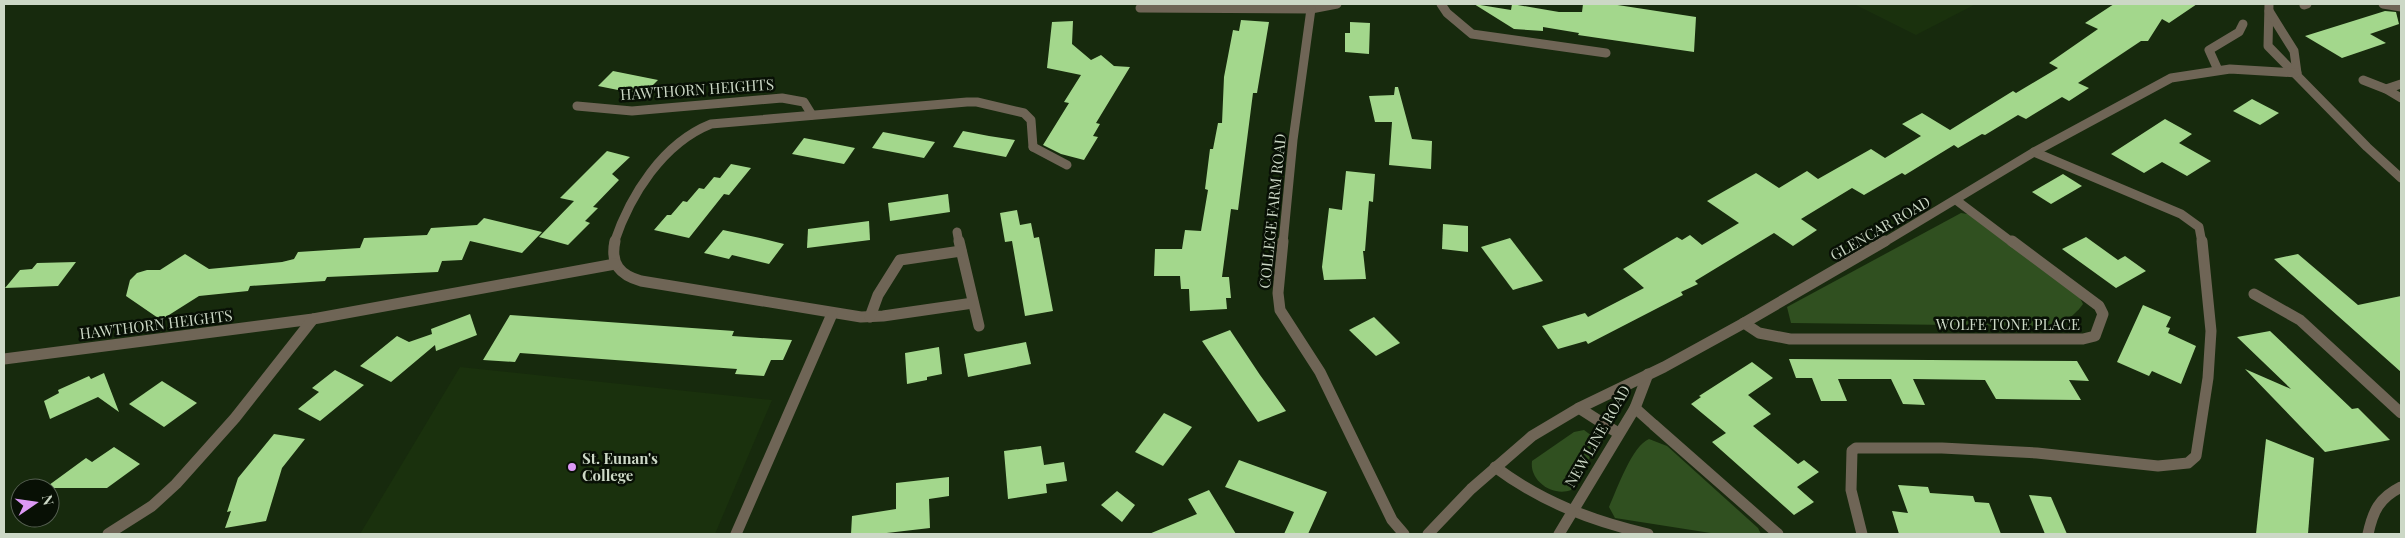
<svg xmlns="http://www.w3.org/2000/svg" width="2405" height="538" viewBox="0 0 2405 538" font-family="'Playfair Display',serif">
<rect width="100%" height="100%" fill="#172a0d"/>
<g fill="#1a310d">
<polygon points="1854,4 1976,4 1916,35"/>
<polygon points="460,367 772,400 715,534 360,534"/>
</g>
<g fill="#305020">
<path d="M1961 213 1974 215 2077 292 2083 304C2072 319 2062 323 2044 326L1791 323 1787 307Z"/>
<path d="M1584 430 1596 439V447L1571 490C1553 497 1529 481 1532 461L1574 432Z"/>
<path d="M1649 439 1667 446 1758 528 1761 534H1717L1615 518 1609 507C1617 489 1632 446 1649 439Z"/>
</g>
<g fill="#a3d78c">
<polygon points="1474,4 1511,10 1512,4 1559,12 1582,12 1583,4 1611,4 1696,17 1694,52 1578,35 1579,33 1543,27 1543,31 1514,29"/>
<polygon points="2114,4 2197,4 2169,23 2162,19 2148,41 2141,41 2078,83 2089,88 2069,101 2062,97 2026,119 2018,115 1985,135 1982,134 1958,148 1954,145 1905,175 1902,173 1895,177 1864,195 1852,188 1801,219 1817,230 1793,246 1774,233 1695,281 1698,284 1681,292 1683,295 1588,344 1586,341 1558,349 1542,326 1585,313 1588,317 1644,288 1623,269 1677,237 1682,240 1690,235 1702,245 1739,223 1707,201 1756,173 1779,188 1807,171 1818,179 1871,149 1885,158 1921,136 1902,124 1922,113 1950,130 2013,91 2016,93 2058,68 2049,63 2098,29 2085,23"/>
<polygon points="2385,11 2396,12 2399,24 2370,34 2386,43 2342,58 2305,36"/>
<polygon points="1241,20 1269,22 1257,93 1253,93 1238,210 1231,209 1222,277 1229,277 1231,298 1226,298 1227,309 1190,311 1189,289 1181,289 1180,276 1154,276 1155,249 1182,249 1185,230 1201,231 1208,190 1205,189 1210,149 1213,149 1218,123 1222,123 1224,77 1233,30 1239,31"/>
<polygon points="1073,21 1072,44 1091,60 1101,55 1114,66 1130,67 1096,123 1100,124 1093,136 1098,137 1084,160 1061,154 1043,145 1069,103 1064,102 1081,75 1047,68 1052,22"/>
<polygon points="1350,22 1370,23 1369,54 1345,52 1345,33 1350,33"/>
<polygon points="613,71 658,80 643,95 598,86"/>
<polygon points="1395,87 1398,87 1412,139 1432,141 1431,169 1389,165 1392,122 1375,122 1369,96 1394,95"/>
<polygon points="2252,99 2279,113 2260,125 2233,111"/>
<polygon points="2165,119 2192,134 2179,143 2211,161 2187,176 2162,162 2144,173 2111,154"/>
<polygon points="963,131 989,136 1015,140 1006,157 953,147"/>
<polygon points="883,132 935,142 924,158 872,148"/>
<polygon points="804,138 830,143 855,148 844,164 792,154"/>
<polygon points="607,151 630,157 612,174 619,180 593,207 598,208 585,221 590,223 568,245 539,237 574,201 560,198"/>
<polygon points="731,164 751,168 729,195 724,194 689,238 654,230 667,215 671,215 683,201 687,202 699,188 704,189 714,177 720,178"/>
<polygon points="1346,171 1375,174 1373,202 1369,201 1365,251 1363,251 1366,279 1324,280 1322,267 1329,208 1342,210"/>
<polygon points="2063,174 2082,186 2051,204 2032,192"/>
<polygon points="948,194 950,212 890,221 888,203"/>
<polygon points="1017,210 1020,225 1031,223 1034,238 1039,237 1053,311 1025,316 1012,241 1005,242 1000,213"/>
<polygon points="484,218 542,232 522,253 470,241 462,260 442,261 438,272 327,277 325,281 250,286 248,291 199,296 161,320 126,296 130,280 137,273 147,270 160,270 185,254 209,269 282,262 294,259 298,252 360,248 364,238 427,235 431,228 477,225"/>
<polygon points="869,221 870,240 807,248 808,229"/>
<polygon points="1443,224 1468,226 1468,252 1442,249"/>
<polygon points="723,230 760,238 784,244 769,264 732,255 729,259 704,253"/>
<polygon points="2086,237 2118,260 2125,256 2146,271 2116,288 2062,249"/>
<polygon points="1510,238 1543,281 1513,290 1481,247"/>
<polygon points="2298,254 2358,305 2401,296 2401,372 2274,259"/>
<polygon points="76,262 58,286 5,288 20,270 32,269 37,263"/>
<polygon points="2143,305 2171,317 2166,327 2170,328 2168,333 2196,346 2181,384 2152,371 2149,376 2117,362"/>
<polygon points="470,314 477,335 436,351 435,345 391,382 360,366 397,336 409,342 432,334 431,329"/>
<polygon points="510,315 734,331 732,336 792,340 783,360 771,360 764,376 735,374 737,369 520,353 515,362 483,360"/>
<polygon points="1374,317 1400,343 1376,356 1349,330"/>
<polygon points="1230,330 1260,375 1286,411 1258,422 1202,341"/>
<polygon points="2270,331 2352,409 2358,408 2390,440 2325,452 2245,369 2291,389 2237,337"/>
<polygon points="1026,342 1031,364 968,377 964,354"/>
<polygon points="939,347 942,374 927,377 927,380 907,384 905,353"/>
<polygon points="1789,359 2077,361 2089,381 2069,380 2081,400 1996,399 1985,380 1913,379 1925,405 1903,404 1891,379 1838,379 1847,401 1821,401 1812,378 1796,378"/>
<polygon points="1752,362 1773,378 1748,395 1771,414 1753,426 1798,464 1804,460 1819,472 1797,487 1814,502 1794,515 1712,442 1726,433 1691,404 1701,397 1699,396"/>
<polygon points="335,370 364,385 320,421 298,409 319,392 312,388"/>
<polygon points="104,373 119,412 98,397 50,419 44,401 59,393 58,390 89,376 91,379"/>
<polygon points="162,381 197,403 164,427 129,404"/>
<polygon points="1164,413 1192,427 1163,466 1135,452"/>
<polygon points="274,434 305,439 282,468 266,521 225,528 231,511 227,512 238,478"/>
<polygon points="2266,439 2314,458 2308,534 2256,534"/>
<polygon points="1041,446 1044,465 1064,462 1067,481 1046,484 1047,493 1008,499 1004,451"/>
<polygon points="114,447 140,464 107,488 45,488 86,458 92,462"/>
<polygon points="1239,460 1327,492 1308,534 1284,534 1294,512 1225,487"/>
<polygon points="949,477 949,496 929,499 930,528 878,534 851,534 852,516 896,509 896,483"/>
<polygon points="1898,485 1928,487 1930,493 1973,496 1975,502 1989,503 2001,534 1899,534 1892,511 1908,513"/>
<polygon points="1209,490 1236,534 1149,534 1197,514 1188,499"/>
<polygon points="1117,491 1135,505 1122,522 1101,505"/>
<polygon points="2029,495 2051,497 2067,534 2045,534"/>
</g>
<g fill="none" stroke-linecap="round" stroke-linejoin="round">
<g stroke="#6f6556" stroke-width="9">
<polyline points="2304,5 2307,4"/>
<polyline points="2363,80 2386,89 2401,98"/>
<polyline points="2386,89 2401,84"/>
<polyline points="1033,147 1067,165"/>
<polyline points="2034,152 2181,214 2199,227 2202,243"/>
</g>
<polyline stroke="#6f6556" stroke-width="11" points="1862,534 1851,490 1852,451 1856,448 1942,448 2037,453 2158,466 2188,463 2196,456 2208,378 2211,331 2202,241"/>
<polyline stroke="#6f6556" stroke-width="11" points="1635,408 1654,425"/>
<g stroke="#6f6556" stroke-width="9">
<polyline points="1441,4 1447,13 1472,34 1606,53"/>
<polyline points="2383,4 2401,7"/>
<polyline points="1140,8 1311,9 1337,4"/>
<polyline points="2218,70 2209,50 2239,32 2243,24"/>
<polyline points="577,106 632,111 782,98 804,102 812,115"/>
<polyline points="1956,200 2013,243"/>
<polyline points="957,232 959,243"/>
<path d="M614 243C630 195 663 143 711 124L967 102H977L1024 113 1031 120 1033 147"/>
<polyline points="1283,243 1293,140 1311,9"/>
</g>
<g stroke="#6f6556" stroke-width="11">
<path d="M615 241C610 264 620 275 641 281L861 317 883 316 973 303"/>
<polyline points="959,241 979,326"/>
<polyline points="1283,241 1278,293 1280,310 1320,372 1392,520 1404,534"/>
<polyline points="2254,294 2300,320 2401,413"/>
<polyline points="870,317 878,295 900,260 961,251"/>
<polyline points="1744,323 1759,333 1790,339 2083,339 2095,336 2103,314 2099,306 2012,241"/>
<polyline points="4,359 313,319 615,264"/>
<polyline points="1579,408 1618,433"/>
<polyline points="1654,425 1778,534"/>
<path d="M1495 467C1542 502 1592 521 1648 534"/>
<polyline points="108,534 152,506 176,484 235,418 313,319"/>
<polyline points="736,534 832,314"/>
<polyline points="1559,534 1635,408 1648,374"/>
<path d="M2368 534C2373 511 2379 498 2401 487"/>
</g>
<g stroke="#6f6556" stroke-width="9">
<polyline points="2269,4 2268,46 2367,147 2401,178"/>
<polyline points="2269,11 2294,51 2297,73"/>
<polyline points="1883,243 2034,152 2171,78 2230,69 2297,73"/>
</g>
<polyline stroke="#6f6556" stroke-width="11" points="1428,534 1471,489 1532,436 1579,408 1664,367 1744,323 1885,241"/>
</g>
<circle fill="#dc99f5" stroke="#081005" stroke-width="2" cx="572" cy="467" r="5"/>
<g text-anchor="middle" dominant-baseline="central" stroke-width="5" stroke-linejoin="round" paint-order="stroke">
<g font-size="15" fill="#ccd8c6" stroke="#081005">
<text transform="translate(697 89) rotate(-4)">HAWTHORN HEIGHTS</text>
<text transform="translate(1272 211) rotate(-84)">COLLEGE FARM ROAD</text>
<text transform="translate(1880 228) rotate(-30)">GLENCAR ROAD</text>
<text transform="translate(156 324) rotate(-7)">HAWTHORN HEIGHTS</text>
<text x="2008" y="324">WOLFE TONE PLACE</text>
<text transform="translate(1597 436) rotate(-60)">NEW LINE ROAD</text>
</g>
<g font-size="15" font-weight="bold" fill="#ccd8c6" stroke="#081005" text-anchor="start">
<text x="582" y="458">St. Eunan's<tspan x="582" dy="17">College</tspan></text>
</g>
</g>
<rect width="2405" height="538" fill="none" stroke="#ccd8c6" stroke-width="10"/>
<g transform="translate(35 503) rotate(77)"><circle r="24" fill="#081005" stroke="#566052"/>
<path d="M0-4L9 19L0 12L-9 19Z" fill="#dc99f5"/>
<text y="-8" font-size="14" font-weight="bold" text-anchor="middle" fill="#ccd8c6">N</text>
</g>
</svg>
